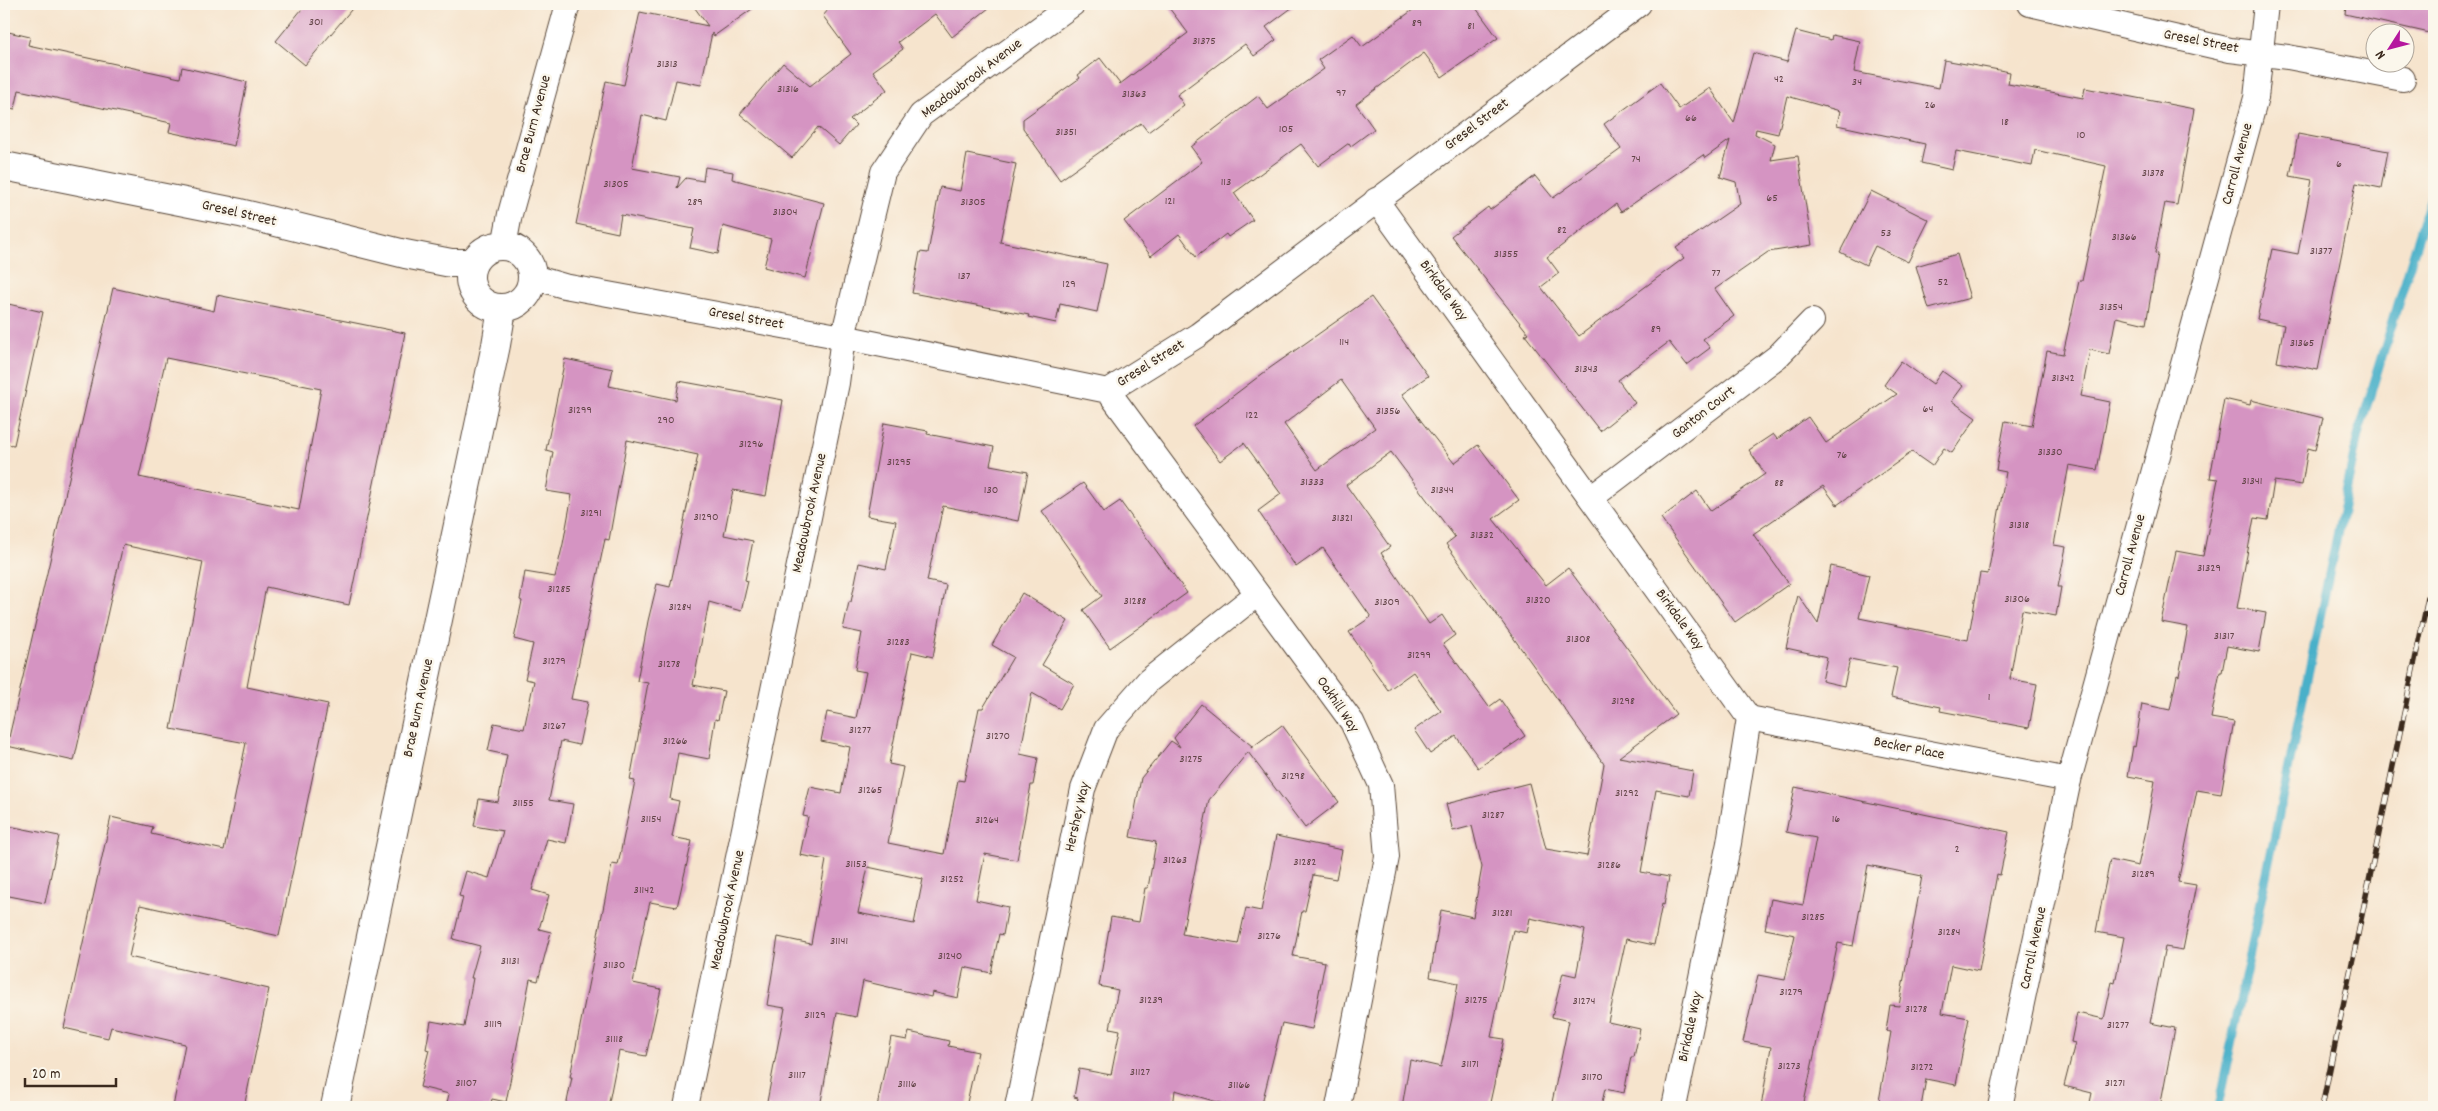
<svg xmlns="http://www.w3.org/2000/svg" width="2438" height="1111" viewBox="0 0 2438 1111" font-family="Dekko,sans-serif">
<rect width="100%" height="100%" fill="#fbf7ec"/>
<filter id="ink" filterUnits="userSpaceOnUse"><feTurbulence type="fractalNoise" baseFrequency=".02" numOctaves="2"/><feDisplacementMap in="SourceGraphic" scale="10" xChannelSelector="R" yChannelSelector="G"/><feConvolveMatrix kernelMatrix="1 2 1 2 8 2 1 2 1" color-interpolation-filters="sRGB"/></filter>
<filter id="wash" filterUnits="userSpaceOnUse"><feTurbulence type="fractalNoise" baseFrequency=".0096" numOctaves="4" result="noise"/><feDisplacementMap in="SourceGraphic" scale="20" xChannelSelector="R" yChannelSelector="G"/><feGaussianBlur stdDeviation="1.12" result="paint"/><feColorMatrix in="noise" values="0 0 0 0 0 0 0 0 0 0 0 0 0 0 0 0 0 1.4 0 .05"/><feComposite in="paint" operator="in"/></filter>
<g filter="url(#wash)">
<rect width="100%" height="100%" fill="#f6e4cd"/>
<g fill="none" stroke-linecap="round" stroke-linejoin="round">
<polyline stroke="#4ab0c9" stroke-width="9" points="2218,1107 2358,435 2434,187"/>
</g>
<g id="blocks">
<g fill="#d594c2" fill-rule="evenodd">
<polygon points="306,4 356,4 305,65 276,41"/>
<polygon points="692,4 759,4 714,36 712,33 701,85 676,80 666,121 642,115 632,168 680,177 677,188 686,178 703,181 705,167 733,172 732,179 824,203 805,278 764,267 771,239 723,226 718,254 690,248 694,229 621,215 618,233 576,224 606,81 624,85 640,12 708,26"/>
<polygon points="833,4 994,4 952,37 935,14 898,42 903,49 873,71 887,90 850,119 856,125 839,145 818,127 792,158 740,114 783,63 810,86 851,54 823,16"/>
<polygon points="1166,4 1297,4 1266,27 1276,40 1254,56 1245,44 1177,95 1184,105 1148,132 1141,123 1060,180 1023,128 1023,119 1080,78 1078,75 1100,58 1120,84 1188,33"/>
<polygon points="1421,4 1473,4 1498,38 1442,77 1424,53 1356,104 1374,129 1351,146 1349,143 1318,166 1301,144 1234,193 1253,220 1228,237 1226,234 1196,257 1179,234 1151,256 1124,221 1202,162 1191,147 1258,96 1268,109 1324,69 1318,60 1353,35 1362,47"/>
<polygon points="2346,4 2434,4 2434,34 2345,14"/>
<polygon points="4,31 30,37 28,45 180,78 182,67 247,82 234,146 169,132 171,123 19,90 15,109 4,107"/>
<path d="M1796 31 1831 40 1832 35 1860 41 1854 72 1939 88 1944 60 2010 72 2008 84 2083 98 2085 88 2194 109 2177 205 2165 203 2155 253 2158 254 2146 324 2116 317 2109 354 2090 350 2081 396 2110 402 2097 470 2069 465 2054 545 2066 547 2058 587H2061L2056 616 2022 610 2010 679 2037 684 2029 728 1940 711 1941 707 1891 697 1897 668 1850 659 1844 686 1822 681 1827 657 1786 648 1798 595 1818 624 1831 566 1869 575 1859 618 1968 640 1980 573 1988 574 2006 472 1996 470 2005 421 2032 426 2047 351 2063 354 2079 281H2082L2106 166 2035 150 2032 166 1956 151 1952 170 1921 163 1925 144 1837 125 1840 111 1787 96 1778 134 1756 129 1755 134 1775 144 1771 160 1798 156 1812 245 1768 252 1715 289 1734 316 1703 339 1710 348 1687 365 1669 342 1618 380 1635 403 1600 431 1525 335 1528 333 1451 236 1488 207 1490 210 1535 176 1553 198 1621 149 1604 124 1660 83 1679 109 1710 88 1734 123 1753 53 1787 62ZM1730 140 1720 177 1736 182 1740 204 1676 248 1684 258 1579 336 1541 287 1559 273 1547 257 1616 204 1621 212 1703 155 1705 158Z"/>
<polygon points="2298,134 2388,151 2381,188 2356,183 2318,370 2277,362 2284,325 2257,319 2272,249 2298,254 2312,180 2290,176"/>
<polygon points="967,154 1016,164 1000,242 1107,264 1097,312 1060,304 1056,323 1028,317 1029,315 912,293 920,252 928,253 940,187 960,191"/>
<polygon points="1871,191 1929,220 1908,262 1875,246 1866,265 1840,252"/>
<polygon points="1957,254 1970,298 1929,309 1916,266"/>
<path d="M113 288 214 311 217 295 405 333 349 605 266 587 247 687 328 704 279 936 140 905 129 957 269 989 244 1107H173L185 1044 111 1027 108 1038 64 1028 111 817 153 827 151 834 224 850 246 743 171 729 203 562 123 545 74 761 7 746ZM166 358 321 389 299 510 139 477Z"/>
<path d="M1371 297 1428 376 1402 394 1422 422 1454 463 1478 445 1519 500 1493 519 1546 585 1568 568 1676 714 1619 757 1693 771 1689 796 1656 790 1641 872 1669 877 1664 905 1662 904 1654 945 1626 939 1608 1022 1640 1029 1634 1057H1631L1624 1093 1605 1089 1601 1107H1551L1569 1021 1552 1017 1563 973 1576 976 1585 930 1530 918 1527 933 1513 930 1491 1037 1504 1039 1489 1107H1402L1410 1060 1441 1067 1452 1018 1458 983 1430 977 1441 910 1473 917 1482 867 1472 826 1453 831 1446 804 1529 783 1546 849 1587 856 1604 764 1446 544 1455 537 1391 452 1346 485 1390 547 1381 553 1429 624 1442 615 1455 635 1443 644 1489 707 1500 699 1525 736 1478 768 1456 736 1430 754 1414 730 1441 711 1413 672 1388 690 1371 666 1372 665 1349 632 1371 617 1323 548 1296 567 1258 511 1281 494 1244 443 1220 461 1193 426 1270 368ZM1341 380 1375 428 1317 470 1284 424Z"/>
<polygon points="4,303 43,312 14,445 4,444"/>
<polygon points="565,359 613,369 609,386 676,400 679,381 783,400 766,496 733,490 724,535 753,541 745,580 748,581 741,611 709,602 693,685 724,691 718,720 715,719 709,759 678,753 670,799 679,801 672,837 692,841 677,907 650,902 642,936 633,983 661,989 646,1056 619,1051 608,1107 566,1107 572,1077 570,1077 612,864 618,865 635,781 630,780 648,683 637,681 648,621 657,584 670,587 698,455 627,440 609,540 605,539 571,699 588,702 579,745 561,741 549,800 573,804 566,843 547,839 532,890 549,895 539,929 551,932 538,981 530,979 506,1102 492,1099 490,1107 446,1107 449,1094 420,1087 429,1050 426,1049 431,1021 464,1027 473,978 471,978 480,946 453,939 463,897 459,896 466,871 489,878 503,831 474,826 479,799 498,802 507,755 488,751 494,723 524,729 534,681 525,679 533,644 514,639 522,601 520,600 525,572 555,577 563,544 572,495 546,491 553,452 546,450"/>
<polygon points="1901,361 1933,384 1942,371 1963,386 1952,401 1976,418 1952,453 1944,448 1932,466 1912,452 1837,505 1823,486 1753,534 1789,584 1735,622 1661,518 1697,491 1711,511 1765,474 1749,450 1773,434 1777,439 1808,417 1826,443 1897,394 1884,385"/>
<polygon points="2224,399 2250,405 2251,400 2323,418 2315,450 2308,448 2302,485 2274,481 2268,520 2254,518 2237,608 2266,613 2259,652 2227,646 2222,672 2220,672 2211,718 2234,722 2221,794 2197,790 2178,882 2196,885 2183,950 2165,947 2150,1023 2175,1028 2160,1107 2089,1107 2092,1093 2064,1086 2075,1043 2071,1042 2077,1013 2104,1019 2112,982 2115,983 2124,937 2096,932 2103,895 2110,860 2138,866 2146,831 2155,781 2128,776 2133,746 2135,747 2142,704 2170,710 2177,675 2179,676 2188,627 2161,622 2176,551 2203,556 2218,479 2210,478"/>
<path d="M884 423 928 431 927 434 994 447 990 465 1028 472 1018 521 943 506 927 581 946 585 933 657 912 652 889 764 903 767 888 843 944 854 958 780 964 781 979 708H983L1013 657 992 645 1022 593 1068 621 1042 665 1074 684 1060 709 1032 693 1020 754 1038 758 1033 785H1031L1017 860 985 854 976 900 1008 907 1003 935 999 934 991 973 964 967 958 998 932 992 931 997 863 981 856 1017 837 1013 820 1107H766L785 1008 767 1005 778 937 811 944 826 860 800 855 808 817 803 816 810 787 841 793 850 747 821 741 827 712 856 718 866 672 855 670 862 633 843 629 849 602H851L859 563 886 569 896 521 867 516ZM868 867 923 879 914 924 858 913Z"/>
<polygon points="1083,483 1104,512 1120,501 1187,593 1110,648 1083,610 1102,596 1042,511"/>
<polygon points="1201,704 1252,746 1251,748 1282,725 1339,802 1305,828 1248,752 1209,800 1182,934 1238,944 1246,908 1261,911 1276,836 1342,850 1336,879 1313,875 1305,911 1302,911 1293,956 1325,962 1312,1029 1282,1023 1261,1107 1235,1107 1175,1090 1173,1107 1076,1107 1078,1098 1074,1097 1079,1069 1111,1075 1120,1030 1110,1028 1118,990 1099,986 1111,917 1139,922 1145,888 1148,888 1156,842 1130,837 1141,778 1171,741 1180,747 1174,738"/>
<polygon points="1795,787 2009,832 2000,875 1997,874 1979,971 1951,965 1942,1013 1969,1018 1956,1085 1926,1079 1921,1107 1878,1107 1891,1032 1886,1031 1890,1005 1899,1006 1922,876 1868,865 1853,946 1838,943 1803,1107 1761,1107 1771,1047 1743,1042 1758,975 1785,980 1795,935 1765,929 1771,899 1803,905 1816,838 1786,832"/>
<polygon points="4,825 59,836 45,903 4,895"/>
<polygon points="909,1032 949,1041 948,1046 978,1052 966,1107 877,1107 891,1037 907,1040"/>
</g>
</g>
</g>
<g filter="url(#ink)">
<use href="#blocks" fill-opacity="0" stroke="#574638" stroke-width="1"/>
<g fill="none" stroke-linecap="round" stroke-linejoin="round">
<g stroke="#574638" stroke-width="26">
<g id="minor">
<polyline points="2030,4 2230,50 2288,57 2403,79"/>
<polyline points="1376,200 1749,718 1729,843 1674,1107"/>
<polyline points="504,246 510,214 568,4"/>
<polyline points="533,277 564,286 843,337 1108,391 1198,335 1639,4"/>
<polyline points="1108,391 1352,722 1381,785 1387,857 1338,1107"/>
<polyline points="1591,498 1778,356 1812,321"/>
<polyline points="1749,718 2069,780"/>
<polyline points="686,1107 837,383 843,337 883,172 921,115 1073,4"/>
<polyline points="1017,1107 1083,789 1106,729 1148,681 1257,594"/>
<polyline points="2000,1107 2069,780 2256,98 2266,4"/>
</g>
</g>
<g stroke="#574638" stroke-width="30">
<g id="tertiary">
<polyline points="4,166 240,213 405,254 451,263 473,263"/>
<circle cx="501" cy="277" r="31"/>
<polyline points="335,1107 496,345 502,309"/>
</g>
</g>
<use href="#minor" stroke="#fff" stroke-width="24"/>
<use href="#tertiary" stroke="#fff" stroke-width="28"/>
<g stroke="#3b2a1e" stroke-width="5.5">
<polyline id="rail" points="2322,1107 2434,569"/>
</g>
<use href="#rail" stroke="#fbf7ec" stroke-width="4" stroke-dasharray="11" stroke-linecap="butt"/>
</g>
</g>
<g text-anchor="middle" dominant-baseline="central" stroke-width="5" stroke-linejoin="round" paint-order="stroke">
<g font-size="12" fill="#624447">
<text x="316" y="22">301</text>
<text x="1417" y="23">89</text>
<text x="1471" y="26">81</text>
<text x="1204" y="41">31375</text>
<text x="667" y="64">31313</text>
<text x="1779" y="79">42</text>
<text x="1857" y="82">34</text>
<text x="788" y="89">31316</text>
<text x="1341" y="93">97</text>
<text x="1134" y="94">31363</text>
<text x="1930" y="105">26</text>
<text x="1691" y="118">66</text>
<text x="2005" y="122">18</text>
<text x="1286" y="129">105</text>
<text x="1066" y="132">31351</text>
<text x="2081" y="135">10</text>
<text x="1636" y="159">74</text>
<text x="2339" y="164">6</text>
<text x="2153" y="173">31378</text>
<text x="1226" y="182">113</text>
<text x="616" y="184">31305</text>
<text x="1772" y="198">65</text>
<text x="1170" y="201">121</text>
<text x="695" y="202">289</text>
<text x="973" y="202">31305</text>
<text x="785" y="212">31304</text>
<text x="1562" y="230">82</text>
<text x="1886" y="233">53</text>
<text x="2124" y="237">31366</text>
<text x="2321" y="251">31377</text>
<text x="1506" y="254">31355</text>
<text x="1716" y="273">77</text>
<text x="964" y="276">137</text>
<text x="1943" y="282">52</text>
<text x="1069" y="284">129</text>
<text x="2111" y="307">31354</text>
<text x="1656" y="329">89</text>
<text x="1344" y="342">114</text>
<text x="2302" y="343">31365</text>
<text x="1586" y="369">31343</text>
<text x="2063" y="378">31342</text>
<text x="1928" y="409">64</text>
<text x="580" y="410">31299</text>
<text x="1388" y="411">31356</text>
<text x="1252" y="415">122</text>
<text x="666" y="420">290</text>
<text x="751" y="444">31296</text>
<text x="2050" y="452">31330</text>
<text x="1842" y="455">76</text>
<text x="899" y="462">31295</text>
<text x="2252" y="481">31341</text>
<text x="1312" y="482">31333</text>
<text x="1779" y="483">88</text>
<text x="991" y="490">130</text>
<text x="1442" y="490">31344</text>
<text x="591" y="513">31291</text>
<text x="706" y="517">31290</text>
<text x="1342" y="518">31321</text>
<text x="2019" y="525">31318</text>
<text x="1482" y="535">31332</text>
<text x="2209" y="568">31329</text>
<text x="559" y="589">31285</text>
<text x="2017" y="599">31306</text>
<text x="1538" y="600">31320</text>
<text x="1135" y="601">31288</text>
<text x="1387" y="602">31309</text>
<text x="680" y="607">31284</text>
<text x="2224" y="636">31317</text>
<text x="1578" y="639">31308</text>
<text x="898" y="642">31283</text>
<text x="1419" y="655">31299</text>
<text x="554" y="661">31279</text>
<text x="669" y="664">31278</text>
<text x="1989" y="697">1</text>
<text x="1623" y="701">31298</text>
<text x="554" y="726">31267</text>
<text x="860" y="730">31277</text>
<text x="998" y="736">31270</text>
<text x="675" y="741">31266</text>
<text x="1191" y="759">31275</text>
<text x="1293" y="776">31298</text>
<text x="870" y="790">31265</text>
<text x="1627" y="793">31292</text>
<text x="523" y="803">31155</text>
<text x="1493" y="815">31287</text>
<text x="651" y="819">31154</text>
<text x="1836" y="819">16</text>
<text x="987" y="820">31264</text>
<text x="1957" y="849">2</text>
<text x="1175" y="860">31263</text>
<text x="1305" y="862">31282</text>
<text x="856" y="864">31153</text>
<text x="1609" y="865">31286</text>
<text x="2143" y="874">31289</text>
<text x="952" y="879">31252</text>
<text x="644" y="890">31142</text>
<text x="1502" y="913">31281</text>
<text x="1813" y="917">31285</text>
<text x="1949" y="932">31284</text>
<text x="1269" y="936">31276</text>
<text x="839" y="941">31141</text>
<text x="950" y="956">31240</text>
<text x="510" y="961">31131</text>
<text x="614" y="965">31130</text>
<text x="1791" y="992">31279</text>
<text x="1151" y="1000">31239</text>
<text x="1476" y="1000">31275</text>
<text x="1584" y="1001">31274</text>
<text x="1916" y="1009">31278</text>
<text x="815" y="1015">31129</text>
<text x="493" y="1024">31119</text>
<text x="2118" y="1025">31277</text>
<text x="614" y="1039">31118</text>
<text x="1470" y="1064">31171</text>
<text x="1789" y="1066">31273</text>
<text x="1922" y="1067">31272</text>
<text x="1140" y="1072">31127</text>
<text x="797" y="1075">31117</text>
<text x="1592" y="1077">31170</text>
<text x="466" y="1083">31107</text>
<text x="2115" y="1083">31271</text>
<text x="907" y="1084">31116</text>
<text x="1239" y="1085">31166</text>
</g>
<g font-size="15" fill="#3b2a1e" stroke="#fbf7ec">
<text transform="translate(2201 42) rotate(11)">Gresel Street</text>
<text transform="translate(972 79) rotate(-37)">Meadowbrook Avenue</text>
<text transform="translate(534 124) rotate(-75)">Brae Burn Avenue</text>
<text transform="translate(1477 125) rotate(-37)">Gresel Street</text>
<text transform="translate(2238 164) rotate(-75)">Carroll Avenue</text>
<text transform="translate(239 214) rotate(13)">Gresel Street</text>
<text transform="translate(1443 291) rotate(54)">Birkdale Way</text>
<text transform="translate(746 319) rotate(10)">Gresel Street</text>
<text transform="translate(1151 364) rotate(-32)">Gresel Street</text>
<text transform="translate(1704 413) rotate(-38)">Ganton Court</text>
<text transform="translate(810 513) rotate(-78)">Meadowbrook Avenue</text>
<text transform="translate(2131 555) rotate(-75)">Carroll Avenue</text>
<text transform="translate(1679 620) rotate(54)">Birkdale Way</text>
<text transform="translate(1337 705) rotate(56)">Oakhill Way</text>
<text transform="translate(419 708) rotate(-78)">Brae Burn Avenue</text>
<text transform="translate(1909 749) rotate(11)">Becker Place</text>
<text transform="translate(1078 817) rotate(-77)">Hershey Way</text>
<text transform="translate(728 910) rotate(-78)">Meadowbrook Avenue</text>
<text transform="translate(2034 948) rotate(-78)">Carroll Avenue</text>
<text transform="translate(1691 1027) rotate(-78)">Birkdale Way</text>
</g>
</g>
<rect width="2438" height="1111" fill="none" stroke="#fbf7ec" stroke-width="20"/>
<g transform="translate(2390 48) rotate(234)"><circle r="24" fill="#fbf7ec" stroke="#aea59a"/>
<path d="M0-4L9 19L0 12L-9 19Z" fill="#b5179e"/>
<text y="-8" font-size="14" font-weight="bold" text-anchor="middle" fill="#3b2a1e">N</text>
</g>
<path d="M25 1078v8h91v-8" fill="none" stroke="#3b2a1e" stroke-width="2.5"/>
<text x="32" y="1078" font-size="15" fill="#3b2a1e" stroke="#fbf7ec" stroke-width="4" paint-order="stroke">20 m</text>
</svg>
